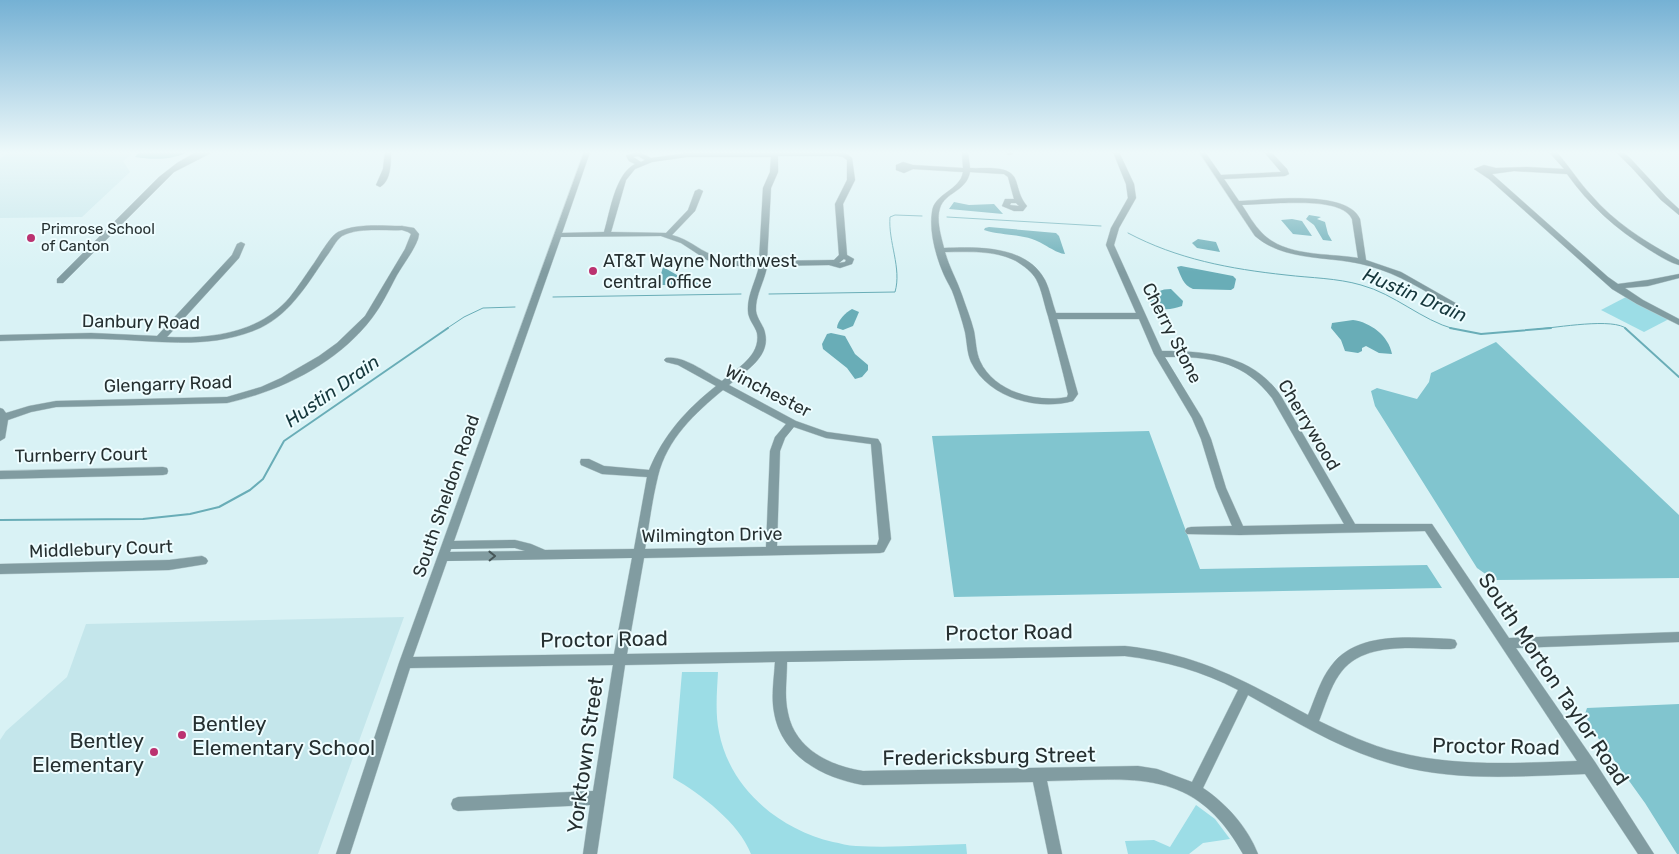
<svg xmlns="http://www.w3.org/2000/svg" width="1679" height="854" viewBox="0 0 1679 854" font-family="Rubik,sans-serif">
<rect width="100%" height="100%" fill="#d9f2f5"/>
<g fill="#c4e6eb">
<polygon points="9,152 134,152 123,161 130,172 82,217 0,218 0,159"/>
<polygon points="404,617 318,854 0,854 0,740 6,731 67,677 86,624"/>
</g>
<g fill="#9cdde6">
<polygon points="1626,297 1669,319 1644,332 1601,310"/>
<path d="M682 672H718C717 691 715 713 719 732 730 789 779 829 833 842 840 843 848 846 856 846 892 848 929 845 966 844L967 854H751C739 823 701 794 673 778Z"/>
<polygon points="1196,805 1215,819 1230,839 1203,843 1189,854 1128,854 1125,841 1154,840 1170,847"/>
</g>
<g fill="#81c5cf">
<polygon points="1496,342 1679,515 1679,578 1494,580 1477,568 1375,406 1371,391 1377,388 1417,399 1429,382 1431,373"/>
<polygon points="1149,431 1200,569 1427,565 1442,588 954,597 932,436"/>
<polygon points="1679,704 1679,854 1677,854 1645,803 1591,728 1585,714 1587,708"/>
</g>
<g fill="#69adb7">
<path d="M139 152H188C172 160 153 160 135 157Z"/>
<polygon points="954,202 969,205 994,204 1003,214 949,209"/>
<polygon points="1309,215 1321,217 1317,219 1325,222 1328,234 1332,241 1323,240 1314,225 1306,219"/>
<polygon points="1292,219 1302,221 1312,236 1293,234 1281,220"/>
<path d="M989 227 1056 233 1059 236 1065 254C1057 254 1042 242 1032 239 1017 234 999 235 984 230L985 228Z"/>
<polygon points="1198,239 1216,242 1220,252 1197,248 1192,243"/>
<path d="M1181 266 1233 276 1236 279 1234 288 1231 290 1193 289C1183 285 1181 276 1177 267Z"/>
<polygon points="663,267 684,279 705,285 658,285"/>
<path d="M1171 289 1183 301 1182 306C1170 310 1158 312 1150 301 1154 292 1161 289 1171 289Z"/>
<path d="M852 309 859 312 853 326 843 330 837 328C837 321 846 312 852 309Z"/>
<path d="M1353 320C1370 322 1389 336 1392 354L1379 353 1366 346 1362 348V351L1358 353 1345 351 1341 340 1331 328 1332 323Z"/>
<polygon points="831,333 845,336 855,354 868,365 868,370 862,377 855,379 847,368 823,349 822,344 827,334"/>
</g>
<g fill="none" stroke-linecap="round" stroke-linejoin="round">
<g stroke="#69adb7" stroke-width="1">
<polyline points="947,217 1101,226"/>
<path d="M1128 233C1177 259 1230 269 1286 275 1311 278 1337 278 1361 285 1395 294 1421 320 1454 329"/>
<path d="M769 294 895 292C902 268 888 242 890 217L895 215 922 216"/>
<polyline points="553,297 741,294"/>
<polyline points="446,329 464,317 483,308 515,307"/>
<path d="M1537 329C1556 328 1614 317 1627 329"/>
</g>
<g stroke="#69adb7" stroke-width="2">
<polyline points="1450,328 1481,334 1551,328"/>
<polyline points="1625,328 1679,377"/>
<polyline points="0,520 143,519 190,514 219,507 250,490 263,479 284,441 448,328"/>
</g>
<g stroke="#b9cfd2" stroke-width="1">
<g id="minor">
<polygon points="196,152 213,152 174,172 63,283 57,283 57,279 159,177 177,163"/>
<path d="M385 152H391C391 163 391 181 380 187L376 185 383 169Z"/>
<path d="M584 152H590L562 233 604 232C610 212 615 174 635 164L629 161 626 156 627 155 639 152 651 158 687 153 839 152 847 154 852 158 855 180 843 204 847 255 854 259 852 264 840 268 829 265 767 266C765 281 755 295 756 311 757 319 764 326 765 333 771 357 744 372 729 385L796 421 827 432 878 439 881 444 891 539 884 552 880 553 644 558 627 654 1125 646C1199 654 1244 681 1308 715 1315 699 1320 680 1331 666 1357 630 1413 638 1451 639L1455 640 1457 644 1455 648 1451 649C1415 649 1362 640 1339 675 1330 688 1325 706 1319 721 1344 733 1369 745 1397 752 1456 767 1517 763 1577 761L1425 531 1240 535 1187 534 1185 531 1187 528 1191 527 1232 526 1216 488 1201 439 1192 418 1154 354 1139 319H1057L1078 394 1073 401C1038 411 988 398 971 362 967 353 967 342 965 332 962 320 958 308 954 296 952 289 947 282 944 275 936 257 929 232 932 212 934 193 960 191 963 172L913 169 904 173 896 170V165L903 162 913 165 963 168 962 152H968L970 168C984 169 1011 164 1016 181 1019 190 1020 198 1027 206L1023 211H1014L1002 206 1005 199H1014L1008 177 1004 174 970 172C966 192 945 192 940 208 936 220 941 236 944 248 978 247 1026 245 1045 280 1050 290 1052 302 1056 313H1136L1106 245 1111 228 1128 198 1126 184 1113 152H1119L1134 184 1136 198 1119 228 1114 245 1162 351C1208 351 1253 355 1281 396L1355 524H1432L1509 638 1679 632V642L1516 648 1595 762 1654 854H1638L1585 774C1522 776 1457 782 1396 765 1343 751 1296 722 1248 695L1203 788C1227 804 1248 828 1258 854H1243C1194 766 1134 780 1047 781L1062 854H1048L1033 782 863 785C823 778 781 756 774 712 771 696 774 679 775 662L625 665 597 854H583L590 805 458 811 453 809 451 804 453 799 458 797 593 791 613 665 410 668 350 854H336L399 663ZM638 156 645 160 641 162 633 157ZM778 156H838L843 157 847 160V180L835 204 839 255 834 260 767 261 771 188 778 172ZM687 157H771L770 172 763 188 759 261C744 261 726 263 712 255 696 248 690 240 672 235L695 211 703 191 699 189 695 191 688 210 666 233 611 232 626 180 635 169 652 162ZM1011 203H1016L1019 206 1010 205ZM661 236 681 243 707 260 736 266H759C756 281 747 295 748 311 748 319 755 326 757 333 761 356 736 369 722 381 706 373 684 355 666 358L664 360 666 362 678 365 716 386C686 410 664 434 649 470L604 466 589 459H581L580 462 581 465 602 474 647 477 634 549 545 550 531 544 515 540 454 541 561 237ZM945 252C968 252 995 250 1016 261 1024 266 1032 272 1036 279 1042 290 1044 304 1048 316 1055 342 1062 368 1068 394L1067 397C1037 403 994 392 980 361 976 352 976 341 974 331 971 319 966 307 962 295 957 280 949 267 945 252ZM844 259 846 260 845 262 839 263ZM1165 357C1209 356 1244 361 1272 398L1344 524 1243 526 1226 488 1211 439 1202 418ZM723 390 786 424 775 437 770 451 766 547 645 549C649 525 652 500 658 476 667 439 695 413 723 390ZM794 427 826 438 871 444 879 539 877 545 777 546 780 451 785 438ZM515 548 525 551 450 552 451 549ZM632 558 614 654 413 657 447 561ZM1125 656C1165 661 1202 671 1238 690L1192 782 1157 769 1138 766 863 771C830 766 795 749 788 713 784 696 787 679 787 662Z"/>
<polygon points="1006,152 1012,152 1013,154 1008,155"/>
<path d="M1199 152H1205L1221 175 1281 172 1264 152H1271L1287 169 1289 174 1285 176 1224 179 1239 201C1266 200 1347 189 1360 219L1366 260 1401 272 1459 305 1458 307H1452C1425 291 1399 274 1369 266 1332 255 1286 263 1255 236ZM1281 203C1299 203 1343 200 1352 219L1358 258C1328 253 1285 257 1262 233 1254 225 1248 214 1242 205Z"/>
<path d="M1549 152H1556L1560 156C1571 169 1579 182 1591 195 1615 223 1647 243 1679 260V265C1668 262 1658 255 1648 249 1616 229 1589 205 1567 174L1514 171 1492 174 1608 277 1618 284 1648 280 1679 274V278L1648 286 1625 288 1643 300 1679 319V325L1637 304 1612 289 1489 179 1474 169 1484 165 1496 168 1527 167 1564 169Z"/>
<polygon points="1616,152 1623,152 1630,158 1666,197 1679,209 1679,215 1661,200 1632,168"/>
<path d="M402 226 414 228 419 234 418 239C413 252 404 263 397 275 389 290 382 305 372 318 338 363 281 391 227 403L56 407 31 412 8 420 5 438 0 441V408L3 409 6 413 29 406 56 401 227 397 261 387 281 378 319 356 337 343 365 316 405 249 411 234 408 232 402 230C384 231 358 227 342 236 336 240 331 251 326 257 306 286 288 318 253 331 204 350 153 340 103 339 68 338 34 340 0 341V335L91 333 157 336 232 255 237 244 241 242 245 244 239 258 167 337C211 339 260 333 290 297 298 287 305 276 312 266 318 258 330 236 338 232 357 223 381 226 402 226Z"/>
<polygon points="163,467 167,468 168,471 167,474 163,475 0,479 0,471"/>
<polygon points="202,556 206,558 208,561 206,564 169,570 0,574 0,564 169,560"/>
</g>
</g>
<use href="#minor" fill="#819ca1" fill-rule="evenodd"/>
</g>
<defs><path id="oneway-chevron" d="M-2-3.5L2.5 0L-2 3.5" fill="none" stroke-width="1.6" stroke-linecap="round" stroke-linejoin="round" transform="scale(1.25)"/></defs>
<use stroke="#465658" href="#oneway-chevron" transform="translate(492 556) rotate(-1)"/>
<linearGradient id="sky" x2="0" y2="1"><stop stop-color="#75b1d4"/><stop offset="0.56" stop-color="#eef9fa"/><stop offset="1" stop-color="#eef9fa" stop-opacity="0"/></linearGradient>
<rect width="1679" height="272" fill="url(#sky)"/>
<g fill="#bb3270" stroke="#eefdff" stroke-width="2">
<circle cx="31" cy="238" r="5"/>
<circle cx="593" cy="271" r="5"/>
<circle cx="182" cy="735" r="5"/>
<circle cx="154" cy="752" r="5"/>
</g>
<g text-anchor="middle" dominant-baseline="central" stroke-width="4" stroke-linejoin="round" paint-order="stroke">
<g font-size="15" fill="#263031" stroke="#eefdff" text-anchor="start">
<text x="41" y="229">Primrose School<tspan x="41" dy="17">of Canton</tspan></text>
</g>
<g font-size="18" fill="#263031" stroke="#eefdff" text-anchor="start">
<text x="603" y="261">AT&amp;T Wayne Northwest<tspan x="603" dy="21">central office</tspan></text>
</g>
<g font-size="18" fill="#263031" stroke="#eefdff">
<text transform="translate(141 322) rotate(1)">Danbury Road</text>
<text transform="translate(1172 333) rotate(63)">Cherry Stone</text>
<text transform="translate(168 384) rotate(-2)">Glengarry Road</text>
<text transform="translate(768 391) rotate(27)">Winchester</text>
<text transform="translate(1309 425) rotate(59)">Cherrywood</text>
<text transform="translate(81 455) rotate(-1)">Turnberry Court</text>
<text transform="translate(446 496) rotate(-71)">South Sheldon Road</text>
<text transform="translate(712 535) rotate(-1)">Wilmington Drive</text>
<text transform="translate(101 549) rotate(-2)">Middlebury Court</text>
</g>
<g font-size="19" font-style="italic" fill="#15373c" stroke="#eefdff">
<text transform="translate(1415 295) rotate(23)">Hustin Drain</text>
<text transform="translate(332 391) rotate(-35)">Hustin Drain</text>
</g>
<g font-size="21" fill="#263031" stroke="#eefdff">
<text transform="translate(1009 632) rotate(-1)">Proctor Road</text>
<text transform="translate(604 639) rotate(-1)">Proctor Road</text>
<text transform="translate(1554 679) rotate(56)">South Morton Taylor Road</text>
<text transform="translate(1496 746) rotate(1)">Proctor Road</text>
<text transform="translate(585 755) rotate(-82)">Yorktown Street</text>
<text transform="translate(989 756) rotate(-1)">Fredericksburg Street</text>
</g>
<g font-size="21" fill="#263031" stroke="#eefdff" text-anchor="start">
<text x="192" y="723">Bentley<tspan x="192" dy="24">Elementary School</tspan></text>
<text x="144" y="740" text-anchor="end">Bentley<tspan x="144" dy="24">Elementary</tspan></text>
</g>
</g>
</svg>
